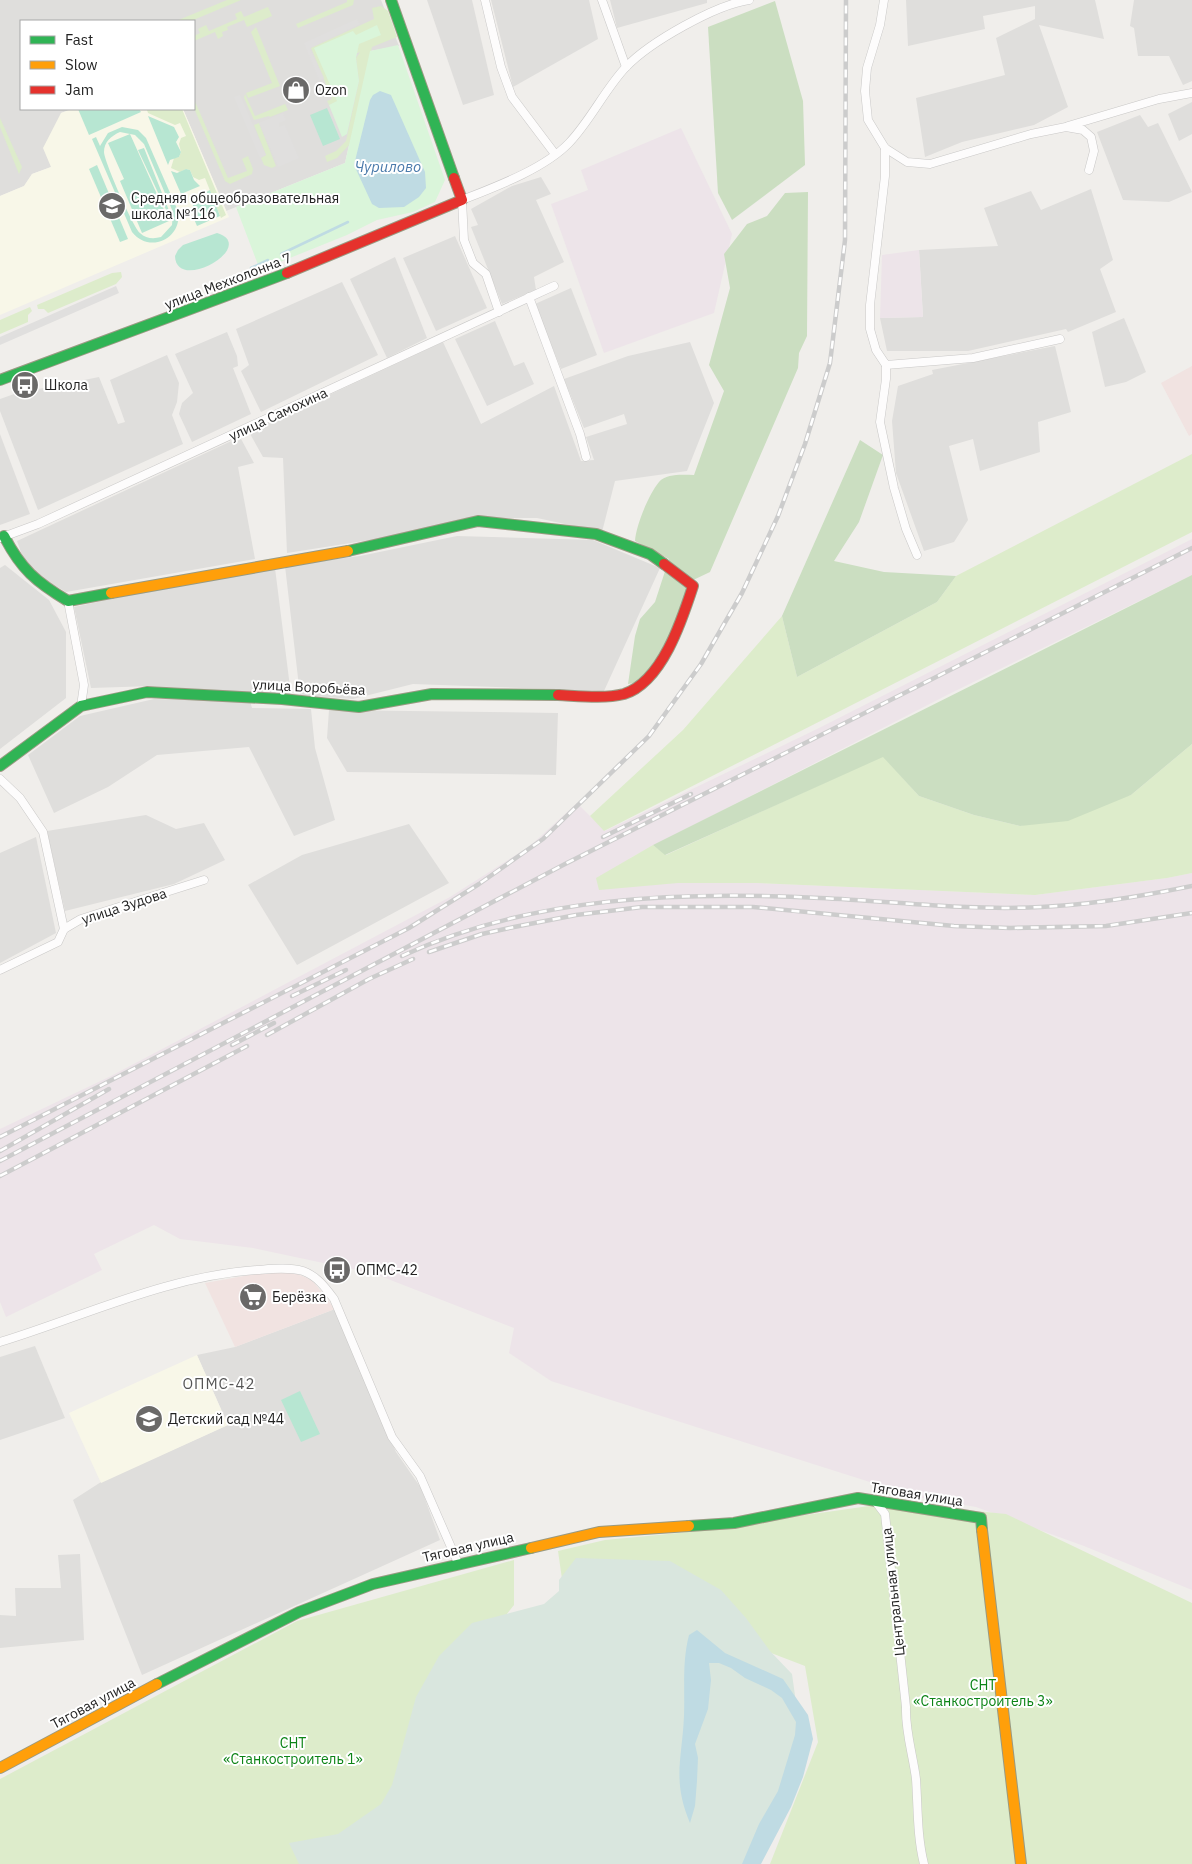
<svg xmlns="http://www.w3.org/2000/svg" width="1192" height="1864" viewBox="0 0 1192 1864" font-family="'IBM Plex Sans',sans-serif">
<rect width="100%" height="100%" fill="#f0eeeb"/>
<g fill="#dfdedc">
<polygon points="0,0 381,0 399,46 370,51 345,163 226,211 183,109 194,109 194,21 21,21 21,109 72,109 61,113 51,167 32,174 24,186 0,196"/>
<polygon points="427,0 472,0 494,95 463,105"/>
<polygon points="491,0 589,0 598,39 513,87"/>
<polygon points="610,0 707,0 707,3 617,28"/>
<polygon points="906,0 1095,0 1104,39 1039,25 1068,107 1034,125 962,142 925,157 916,98 1005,75 996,38 1035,19 1035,6 983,16 985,29 908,46"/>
<polygon points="1134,0 1192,0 1192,81 1183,85 1169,56 1138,56 1134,28 1130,26"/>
<polygon points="1192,102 1192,134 1179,141 1168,114"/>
<polygon points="1140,115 1148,127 1158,123 1192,192 1169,202 1123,200 1097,132"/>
<polygon points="541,177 551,194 536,200 564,262 534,277 536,290 502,304 471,227 478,225 471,209 512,186"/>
<polygon points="1091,189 1113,260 1100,269 1116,312 1068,332 1066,329 968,351 887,351 880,318 923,317 919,250 998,246 984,208 1031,191 1041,210"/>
<polygon points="455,236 487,308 436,331 403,258"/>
<polygon points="395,257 427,338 387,358 350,279"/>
<polygon points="342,282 378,355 261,412 241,371 249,365 236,329"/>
<polygon points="571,288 597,355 561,369 535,304"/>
<polygon points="1124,318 1146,372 1126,382 1105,387 1092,332"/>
<polygon points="495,321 514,366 524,362 534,384 487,406 455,339"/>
<polygon points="227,332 237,356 238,366 233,368 251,414 192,442 179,414 182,403 193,393 175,354"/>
<polygon points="443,342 481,424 554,386 581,461 594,460 586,437 627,424 624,414 584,428 564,379 628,356 690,342 714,403 687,471 615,481 602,532 537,518 465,518 402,535 287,553 283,458 263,457 249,432"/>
<polygon points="1055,346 1071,412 1038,422 1040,452 980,471 973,439 949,446 968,520 954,542 924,551 896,473 892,421 898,386 933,374 932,370"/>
<polygon points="167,355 179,383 177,402 172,415 183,444 38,510 0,411 0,399 37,386 39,389 99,377 118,424 125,422 110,380"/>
<polygon points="0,434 30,514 0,525"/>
<polygon points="240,437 254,463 238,467 255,559 66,592 27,569 17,541"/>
<polygon points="457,536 593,540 660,568 604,691 413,684 353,699 300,695 285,566 360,556"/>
<polygon points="5,565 49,600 66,632 66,698 0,749 0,568"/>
<polygon points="275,568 291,695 153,686 91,688 74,607 177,585"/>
<polygon points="154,699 250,701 252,708 311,709 315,748 335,820 294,836 249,747 157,755 108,787 54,813 28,755 80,716"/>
<polygon points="329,710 558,713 556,775 347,772 327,738"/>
<polygon points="146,815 176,829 204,823 225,860 174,884 65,911 47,831"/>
<polygon points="409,824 449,883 297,965 248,885 302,855"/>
<polygon points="36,837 56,933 0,963 0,853"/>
<polygon points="335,1309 396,1452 421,1488 440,1540 142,1675 73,1500 101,1482 228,1425 197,1355 235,1347"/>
<polygon points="35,1346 65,1418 0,1440 0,1357"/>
<polygon points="80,1554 84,1640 0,1648 0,1615 16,1616 15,1588 61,1588 58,1555"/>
</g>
<g fill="#f1e3e1">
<polygon points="1192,366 1192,434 1189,436 1161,383"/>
<polygon points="293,1272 312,1280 335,1309 235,1347 205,1283 255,1274"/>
</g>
<g fill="#ede4e9">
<polygon points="681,128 732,234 714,313 604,353 551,204 588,190 581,170"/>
<polygon points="919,250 923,317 880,318 882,255"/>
<polygon points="1192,539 1192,575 949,694 630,858 678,883 756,883 1035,895 1167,878 1192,873 1192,1590 1084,1546 976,1507 917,1497 551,1381 509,1353 514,1328 375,1274 253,1248 180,1239 154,1225 94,1254 102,1270 6,1317 0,1302 0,1129 111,1076 450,897 530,846 577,803 605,831 817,729"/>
</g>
<g fill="#f8f7e8">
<polygon points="72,109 183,109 229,217 0,315 0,196 24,186 32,174 51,167 43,148 61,113"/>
<polygon points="197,1355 228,1425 101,1483 69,1413"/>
</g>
<g fill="#ddeccb">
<polygon points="227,0 241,0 191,21 176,21"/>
<polygon points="284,0 296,24 347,2 347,0 354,0 353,5 298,28"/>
<polygon points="381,6 388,11 397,37 372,47 350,144 337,158 327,162 325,156 336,151 346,141 359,81 356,58 360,52 346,58 338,101 329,105 327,101 332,99 311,48 374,19 372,8"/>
<polygon points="268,7 272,16 247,27 244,20 227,27 228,30 222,32 223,36 218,39 215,32 194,41 194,36 200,33 198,29 206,25 209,31 237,19 235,14 241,11 244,17"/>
<polygon points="256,27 280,86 248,98 246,93 272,83 251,32"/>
<polygon points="245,94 255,116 285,104 288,110 270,117 269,116 254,120 244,98"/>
<polygon points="194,99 228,178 247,171 242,159 248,156 253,169 252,174 230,184 225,181 194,108"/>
<polygon points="151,109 182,109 226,215 221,218 205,178 199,180 193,177 190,170 186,169 180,172 171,168 174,158 179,157 181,152 179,144 181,138 186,136 180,123 175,125 148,113 147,110"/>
<polygon points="0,118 22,167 19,174 0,127"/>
<polygon points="259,123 276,166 272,168 264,165 261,158 266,155 254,125"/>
<polygon points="121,272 122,277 116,284 48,313 44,309 38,309 37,305 112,273"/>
<polygon points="30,307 32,311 28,315 28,322 0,334 0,320"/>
<polygon points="1192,454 1192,532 604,831 590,816 683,730 782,616 797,677 937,602 956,576"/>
<polygon points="1192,744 1192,873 1167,878 1035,895 756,883 678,883 599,890 596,878 653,845 666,855 883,756 919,796 974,815 1020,826 1131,795"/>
<polygon points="875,1501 1006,1514 1192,1603 1192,1864 770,1864 818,1742 805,1666 729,1637 564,1593 558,1551 605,1540 679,1533 869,1506"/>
<polygon points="514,1560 514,1605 428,1714 372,1864 0,1864 0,1779 297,1621"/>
</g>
<g fill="#cbdec1">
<polygon points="775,1 803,101 805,165 732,220 718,193 708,27"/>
<path d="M808 192 807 336 799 353 798 368 710 572 689 582 677 633 640 682 628 684 635 636 640 619 655 602 669 559 635 541C636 525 649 494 659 482 667 473 683 475 694 475L724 391 709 365 730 288 724 254 747 224 767 216 785 193Z"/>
<polygon points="860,440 883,455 859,522 834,561 884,572 956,576 937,602 797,677 782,616"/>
<polygon points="1192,575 1192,744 1131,795 1068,821 1020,826 974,815 919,796 883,757 665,855 653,845"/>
</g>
<polygon fill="#d9e6de" points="576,1558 670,1561 721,1590 746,1618 770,1651 792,1674 800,1731 793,1758 751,1864 299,1864 289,1843 338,1834 381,1804 392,1785 416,1697 439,1656 472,1623 544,1604 559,1591 559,1580"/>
<g fill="#daf5da">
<polygon points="377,25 381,35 359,44 356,58 359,81 347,134 342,137 329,105 337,101 314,48 353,31 356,35"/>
<polygon points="398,45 445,180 435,202 413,212 377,220 347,235 260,270 236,207 345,163 370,51"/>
</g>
<g fill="#b7e6d2" fill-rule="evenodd">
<polygon points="327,108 340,139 323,146 310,115"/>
<polygon points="78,109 139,109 141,112 89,135"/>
<polygon points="148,116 174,127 179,137 176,142 181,152 179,157 170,160 168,165"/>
<path d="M122 127 138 130 146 138 178 211C183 239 149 254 132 232L92 139 96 137 100 146 108 133ZM120 132 135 135 144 144 173 212 172 225 161 237C154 239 146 239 140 233 133 227 104 161 104 152 104 142 111 136 120 132Z"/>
<polygon points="130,134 169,221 142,233 120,181 124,179 108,143"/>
<polygon points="144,148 170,213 168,214 138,150"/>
<polygon points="97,165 128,239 120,242 89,169"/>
<polygon points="186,169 190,170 194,180 200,186 181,194 171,171 177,173"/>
<polygon points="210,190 220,216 197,226 194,219 196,213 192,203 193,199"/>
<path d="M217 233C259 246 176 294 175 256L178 250 183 245Z"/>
<polygon points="300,1391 320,1434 301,1442 281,1400"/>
</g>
<g fill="#e0dfde">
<polygon points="357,19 360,24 310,48 324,78 319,80 304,43"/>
<polygon points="240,95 266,155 260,158 234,97"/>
<polygon points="283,113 286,120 279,123 279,127 285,125 299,158 278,167 259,123"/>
<polygon points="116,286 119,293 0,345 0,337"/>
</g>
<g fill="#bfdbe3">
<polygon points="380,91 391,95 425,172 426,188 419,197 404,207 379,208 372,204 354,165 370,100 373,95"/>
<path d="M697 1630 725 1653 783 1679 808 1715 813 1739 803 1777 791 1807 761 1864H742L759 1824 778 1791 795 1735 796 1722 782 1698 771 1690 745 1678 731 1668 719 1663H709L711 1680 708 1709 695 1744 698 1758 697 1781 695 1806 690 1823C672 1780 682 1760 684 1716 685 1689 682 1662 689 1635Z"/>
</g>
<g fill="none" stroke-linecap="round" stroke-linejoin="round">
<g stroke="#bfdbe3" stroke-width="2.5">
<polyline points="281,254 348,222"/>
<polyline points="251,268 268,260"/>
</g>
<g stroke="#c9c8c7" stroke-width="9">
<g id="street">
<polyline points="485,0 501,67 512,97 555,154"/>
<polyline points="602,0 626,67"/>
<polyline points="884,0 880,25 867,68 865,91 868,120 885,148 907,162 930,164 1031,134 1066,127 1083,130 1091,137 1094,151 1089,170"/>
<polyline points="1068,126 1159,99 1192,93"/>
<polyline points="885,148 885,176 870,305 870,329 876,350 886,365 973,358 1060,339"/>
<polyline points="529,297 580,434 586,457"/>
<path d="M499 312 486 274 473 263 464 240 462 200C495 187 544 169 569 143 591 120 605 89 626 67 650 42 715 5 749 0"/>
<polyline points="886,365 886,379 880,422 894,488 906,529 917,555"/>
<polyline points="0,538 38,524 554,286"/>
<polyline points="68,601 84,685 81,706"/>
<polyline points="0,779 20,798 43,832 64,929"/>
<polyline points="0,970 58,942 64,929 81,919 204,880"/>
<path d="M0 1342C85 1316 167 1276 257 1270 271 1269 289 1267 303 1271 317 1276 325 1287 334 1299L392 1437 420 1476 458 1563"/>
<path d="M875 1501 885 1514 906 1707C905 1731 913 1755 916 1779 918 1808 917 1836 924 1864"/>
</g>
</g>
<g stroke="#999a82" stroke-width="12">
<g id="fast">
<polyline points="391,0 454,178"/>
<polyline points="0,380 287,273"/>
<path d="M4 536C21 569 36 582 68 601L111 593"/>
<polyline points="348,551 478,521 596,534 650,554 664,564"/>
<polyline points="0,766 81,706 147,692 282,699 359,707 432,694 558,695"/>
<polyline points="689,1526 734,1523 858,1498 981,1518 982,1530"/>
<polyline points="157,1684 299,1612 373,1584 531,1548"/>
</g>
</g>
<g stroke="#999a82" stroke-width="12">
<g id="slow">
<polyline points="111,593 348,551"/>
<polyline points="982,1530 1021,1864"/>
<polyline points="531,1548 599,1532 689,1526"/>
<polyline points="0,1768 157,1684"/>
</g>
</g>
<g stroke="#999a82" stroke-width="12">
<g id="jam">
<polyline points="287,273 462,200 454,178"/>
<path d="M558 695C579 696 604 699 624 694 662 682 682 620 693 586L664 564"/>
</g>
</g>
<use href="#street" stroke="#fdfcfc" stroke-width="8"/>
<use href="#fast" stroke="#30b455" stroke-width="10"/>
<use href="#slow" stroke="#ff9f0a" stroke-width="10"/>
<use href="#jam" stroke="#e5322d" stroke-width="10"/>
<g stroke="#ccc" stroke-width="4.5">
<g id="rail">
<polyline points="603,837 691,794"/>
<polyline points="429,952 482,934 514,927 576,915 642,907 753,907 954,926 1010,928 1106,926 1192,913"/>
<path d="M402 956C531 896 680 891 820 898 893 901 967 911 1041 907 1091 905 1143 896 1192 886"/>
<polyline points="292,996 346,970"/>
<polyline points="267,1035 369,979 413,959"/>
<polyline points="232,1045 274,1023"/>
<polyline points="0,1137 409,928 479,884 543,839 649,736 701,664 742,593 778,516 805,444 830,363 845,240 846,0"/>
<polyline points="0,1151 109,1089"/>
<polyline points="0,1161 565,864 1192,548"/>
<polyline points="0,1176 247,1046"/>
</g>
</g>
<use href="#rail" stroke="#fff" stroke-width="2.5" stroke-dasharray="8" stroke-linecap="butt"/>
</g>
<defs>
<g id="shop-disc" transform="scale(1.4375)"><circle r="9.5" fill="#6a6968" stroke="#fff"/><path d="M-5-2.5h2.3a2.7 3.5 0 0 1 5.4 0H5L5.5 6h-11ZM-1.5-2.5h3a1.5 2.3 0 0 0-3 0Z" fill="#fff"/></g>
<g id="school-disc" transform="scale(1.4375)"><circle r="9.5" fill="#6a6968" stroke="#fff"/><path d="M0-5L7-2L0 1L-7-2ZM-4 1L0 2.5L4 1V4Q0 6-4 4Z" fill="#fff"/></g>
<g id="bus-disc" transform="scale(1.4375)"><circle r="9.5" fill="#6a6968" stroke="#fff"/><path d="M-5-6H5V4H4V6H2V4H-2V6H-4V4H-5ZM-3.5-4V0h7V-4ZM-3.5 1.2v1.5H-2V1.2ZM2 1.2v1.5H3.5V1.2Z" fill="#fff"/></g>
<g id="supermarket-disc" transform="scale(1.4375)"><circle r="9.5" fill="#6a6968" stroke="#fff"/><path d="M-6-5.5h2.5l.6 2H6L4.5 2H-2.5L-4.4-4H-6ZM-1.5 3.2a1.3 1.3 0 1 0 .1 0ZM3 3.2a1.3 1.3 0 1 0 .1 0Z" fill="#fff"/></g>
</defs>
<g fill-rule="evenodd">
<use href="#shop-disc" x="296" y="90"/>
<use href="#school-disc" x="112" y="206"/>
<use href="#bus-disc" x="25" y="385"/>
<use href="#bus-disc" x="337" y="1270"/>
<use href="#supermarket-disc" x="253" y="1297"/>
<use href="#school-disc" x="149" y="1419"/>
</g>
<g text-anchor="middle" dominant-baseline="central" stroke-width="4" stroke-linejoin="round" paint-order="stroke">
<g font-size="14" fill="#222" stroke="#fff" text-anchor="start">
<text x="315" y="90">Ozon</text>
<text x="131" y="198">Средняя общеобразовательная<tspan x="131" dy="16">школа №116</tspan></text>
<text x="44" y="385">Школа</text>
<text x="356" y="1270">ОПМС-42</text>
<text x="272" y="1297">Берёзка</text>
<text x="168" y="1419">Детский сад №44</text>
</g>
<g font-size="14" fill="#222" stroke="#fff">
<text transform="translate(228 281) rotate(-21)">улица Мехколонна 7</text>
<text transform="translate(278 414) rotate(-25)">улица Самохина</text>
<text transform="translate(309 687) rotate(3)">улица Воробьёва</text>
<text transform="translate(124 906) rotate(-18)">улица Зудова</text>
<text transform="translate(917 1494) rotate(9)">Тяговая улица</text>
<text transform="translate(468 1547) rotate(-13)">Тяговая улица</text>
<text transform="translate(893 1592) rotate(-96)">Центральная улица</text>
<text transform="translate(93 1703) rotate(-28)">Тяговая улица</text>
</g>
<g font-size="14" fill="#0c8416" stroke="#fff">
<text x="983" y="1685">СНТ<tspan x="983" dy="16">«Станкостроитель 3»</tspan></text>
<text x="293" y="1743">СНТ<tspan x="293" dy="16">«Станкостроитель 1»</tspan></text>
</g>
<g font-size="15" font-style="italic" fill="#4a7aab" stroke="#fff">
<text x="388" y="166">Чурилово</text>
</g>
<g font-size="15" letter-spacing="1" fill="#555" stroke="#fff">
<text x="219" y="1383">ОПМС-42</text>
</g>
</g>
<rect x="20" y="20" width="175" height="90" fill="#ffffff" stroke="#a7a7a7"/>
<rect x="30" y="36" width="25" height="8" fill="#30b455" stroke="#a7a7a7"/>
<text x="65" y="45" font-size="15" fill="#222222">Fast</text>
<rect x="30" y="61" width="25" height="8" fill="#ff9f0a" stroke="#a7a7a7"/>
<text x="65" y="70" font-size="15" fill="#222222">Slow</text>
<rect x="30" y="86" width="25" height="8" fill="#e5322d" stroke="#a7a7a7"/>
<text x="65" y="95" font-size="15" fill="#222222">Jam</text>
</svg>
